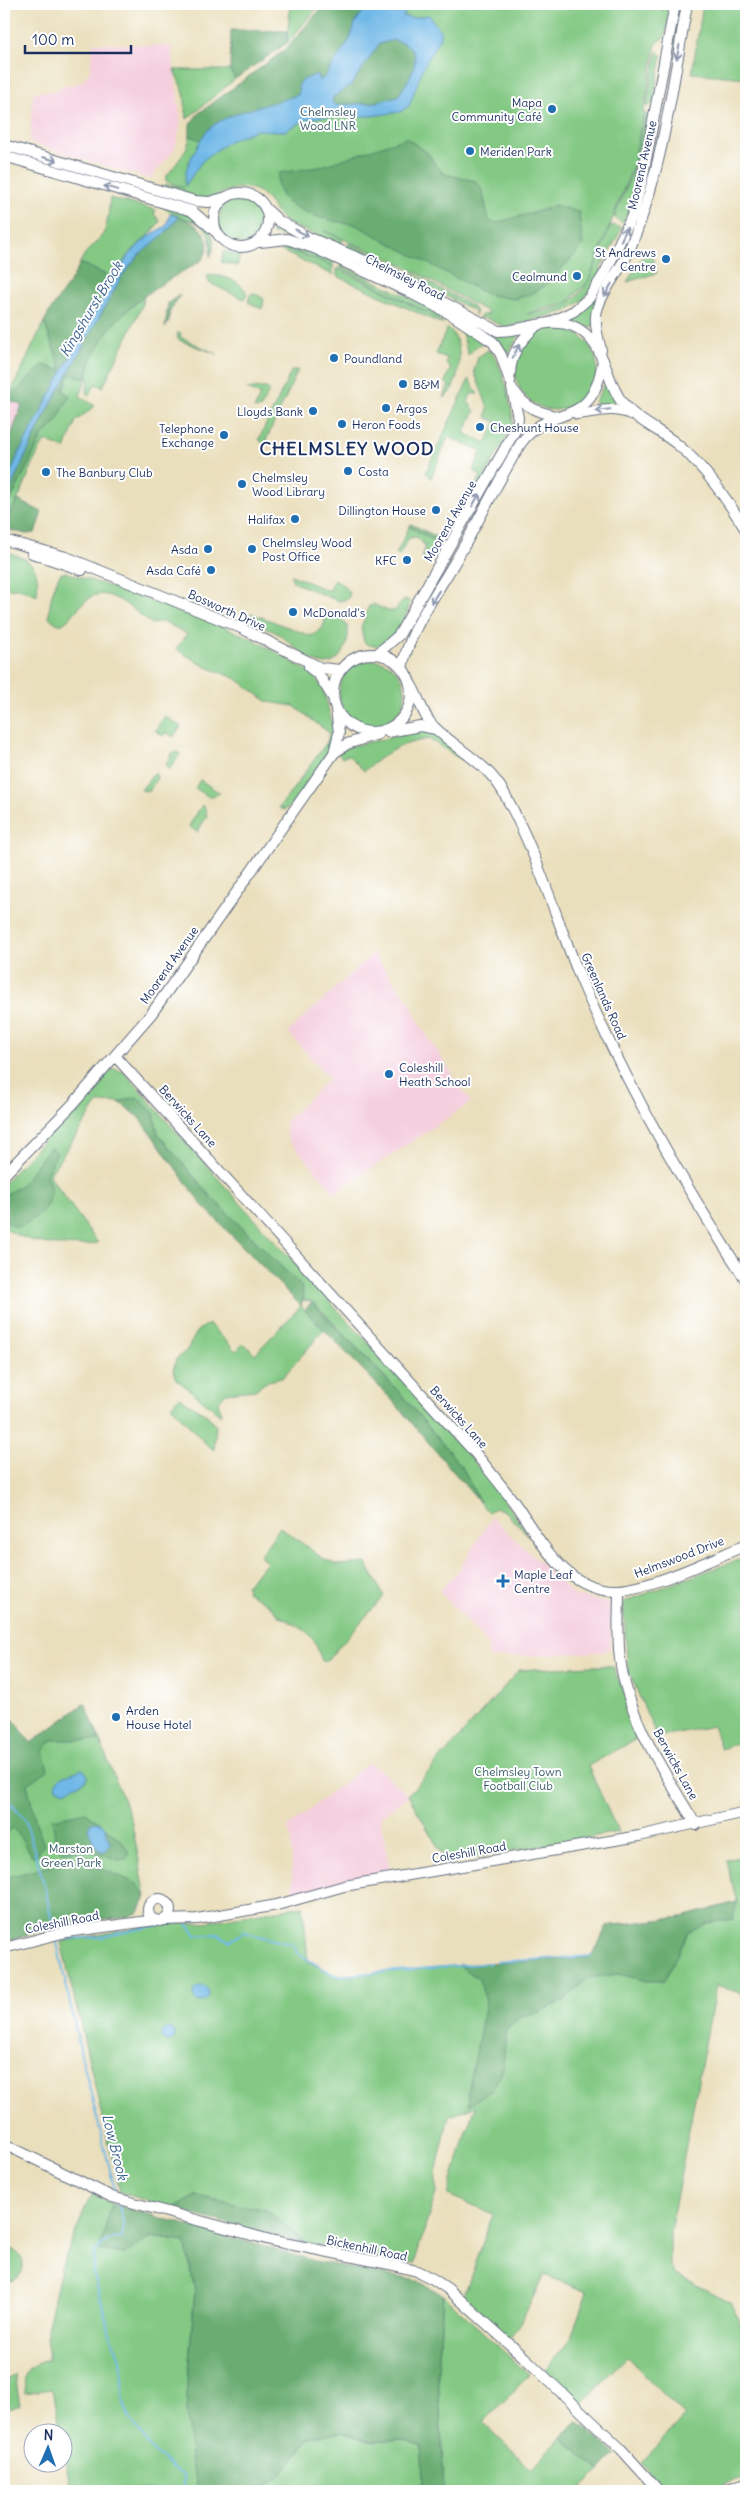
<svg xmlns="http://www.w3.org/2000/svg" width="750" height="2495" viewBox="0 0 750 2495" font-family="Delius,sans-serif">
<rect width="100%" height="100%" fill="#fff"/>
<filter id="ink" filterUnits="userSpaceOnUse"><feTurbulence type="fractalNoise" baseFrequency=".02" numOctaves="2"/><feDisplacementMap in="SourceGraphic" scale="10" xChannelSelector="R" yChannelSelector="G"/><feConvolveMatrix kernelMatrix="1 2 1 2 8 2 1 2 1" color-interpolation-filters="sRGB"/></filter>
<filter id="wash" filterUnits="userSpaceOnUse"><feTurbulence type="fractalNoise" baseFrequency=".0096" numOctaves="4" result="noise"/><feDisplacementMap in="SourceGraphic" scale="20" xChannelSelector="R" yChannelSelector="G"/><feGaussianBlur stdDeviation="1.12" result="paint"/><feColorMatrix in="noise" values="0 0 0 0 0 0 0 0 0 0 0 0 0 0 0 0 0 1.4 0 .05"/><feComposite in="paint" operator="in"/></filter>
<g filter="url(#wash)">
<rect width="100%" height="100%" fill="#eadfbc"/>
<g fill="#f4cfde">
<polygon points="93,43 171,46 181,121 175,149 150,179 30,143 33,92 54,91 61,87 82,82 90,71"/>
<polygon points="4,398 22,405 4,454"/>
<polygon points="373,953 410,1003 422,1028 471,1102 335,1193 287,1138 285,1122 329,1079 288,1032"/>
<polygon points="492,1517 574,1595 610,1604 611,1648 600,1652 488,1658 488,1644 439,1591 458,1571"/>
<polygon points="368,1763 380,1770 409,1796 380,1817 391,1876 293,1895 291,1838 287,1828"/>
</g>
<g fill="#83c984" stroke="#4f7c71">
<polygon points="290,4 321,4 287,43"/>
<path d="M325 4H375L407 25 429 15 411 18 403 16 412 4H664L663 11 666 4H672L665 37 656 44 634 163 588 282 567 303 527 314C594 307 588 275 611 225L622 228 600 269 602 270 583 300 566 311 507 327C498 326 488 316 478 318L481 315 489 314 488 312 395 261 324 231 343 239 340 246 339 243C322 236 300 231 285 221 272 211 269 195 253 189 236 184 221 196 205 198 193 199 176 191 164 187L166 184 184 188 166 181V177C175 165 188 151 190 136 192 124 190 125 198 114L286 49Z"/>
<polygon points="384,4 404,4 396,13 389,11"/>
<path d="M681 4H684L655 150 640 214 593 326 584 328 576 323 575 316C591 306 598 292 608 275 655 194 664 95 681 4Z"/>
<polygon points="703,4 746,4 746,78 692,73"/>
<polygon points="657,51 662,55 653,103 646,107"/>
<polygon points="174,70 230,70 235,79 187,119 184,93"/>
<polygon points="645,113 650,118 636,185 626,219 622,223 614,217 634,167"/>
<circle cx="243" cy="220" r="24"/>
<path d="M110 198 156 210 154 214 160 221 152 232 129 254 113 278 80 263C85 251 92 247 100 238 109 229 108 210 110 198Z"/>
<path d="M161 204C184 211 226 224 210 257 216 209 179 228 161 204Z"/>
<polygon points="275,224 294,235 338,252 290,236 272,234"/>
<polygon points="349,243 399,266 472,306 476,312 475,315 474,311 385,263 351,248 345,249"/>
<polygon points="292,246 331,261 336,261 332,265 283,247"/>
<polygon points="279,247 334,266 331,271 334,273 333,275 277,249"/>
<polygon points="650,249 657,273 627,282 641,259"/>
<polygon points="224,251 240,256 237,266 221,262"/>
<polygon points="341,265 414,300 446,319 450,324 339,267"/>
<polygon points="337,268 436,317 444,325 337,276"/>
<path d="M207 276C220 274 242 280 247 294L244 299 209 283Z"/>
<polygon points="253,293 263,298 264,301 262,309 248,302 250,295"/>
<path d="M144 296 142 306 103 387 95 384 89 396 86 393C89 382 87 370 91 358 100 332 124 313 144 296Z"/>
<polygon points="44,322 62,371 43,365 7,400"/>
<polygon points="476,325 518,333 519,336 507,355 494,336"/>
<polygon points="468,326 486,341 477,346 468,355 461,329"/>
<path d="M447 328C466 339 461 387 444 398L449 385 445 382 451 367 446 364 447 358 436 354Z"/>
<circle cx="556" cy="369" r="41"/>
<polygon points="178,332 181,333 180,337 217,354 181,341 177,338"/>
<path d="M488 350C502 357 513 410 513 425L474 496 470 493 481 476 473 470 482 451 448 437 431 478 426 472 469 379 478 394H471L468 402 475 411 464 433 486 443 496 422 486 417 488 408 474 371 478 357Z"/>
<polygon points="292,370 298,370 264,445 259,439"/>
<path d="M70 374 86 379 80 396 95 406 76 421 65 449 45 441C28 466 24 498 4 520V514L42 436 54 425 70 396 63 391Z"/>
<polygon points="604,385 610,385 615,398 612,403 597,406 595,402"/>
<polygon points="267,388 269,391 261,408 254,409 260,395 247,389"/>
<polygon points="409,527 437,542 427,560 422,557 425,546 417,537 409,538 399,555 396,554"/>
<path d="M4 551C32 560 40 565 37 595L19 588 4 589Z"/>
<path d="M65 572 136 595 157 604 166 603 253 639 313 674 323 689 334 730V744L291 806 284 810 279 808 327 742 329 733 294 706 268 702 235 678 206 667 176 649 187 634 163 621 152 624C136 613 108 583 88 599 78 606 73 617 63 624H58L49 618C49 604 53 586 60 574Z"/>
<path d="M291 575 329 591 334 579C344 584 361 599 338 601L293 582Z"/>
<path d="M405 599 409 601C412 613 385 659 364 642L361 628 369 606H372L373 604 388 611H394Z"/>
<path d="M322 610C329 614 341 617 345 623 354 634 342 665 325 664 306 662 292 642 277 633 268 628 258 626 248 622L251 613 311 636 322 629 325 621Z"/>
<circle cx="372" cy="693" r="33"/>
<polygon points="165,716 181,727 173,737 166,732 163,736 155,730"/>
<path d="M419 731C437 732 451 746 465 755L462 760 429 739C400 743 385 753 364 771L348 755 342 758 338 753 348 747Z"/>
<polygon points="177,752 180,754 169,770 166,764 172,753"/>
<polygon points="155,772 157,778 149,791 141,790"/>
<polygon points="200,780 220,793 209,797 195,788"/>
<polygon points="202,805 205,808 207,816 197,832 189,826"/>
<path d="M114 1069 124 1072C189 1147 256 1221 323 1294 395 1373 470 1447 529 1536L504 1511 495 1507 489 1513 480 1503 462 1467 400 1393 320 1309 312 1302 304 1300 301 1286 211 1197 158 1134 154 1113 137 1097 119 1102 98 1103 49 1175 98 1243C71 1249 27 1245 4 1227V1183L106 1074Z"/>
<polygon points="301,1306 324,1330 282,1378 268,1381 255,1390 226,1393 218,1402 221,1415 176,1379 173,1371 176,1359 187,1350 198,1330 209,1324 236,1351 244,1343 255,1354"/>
<polygon points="179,1397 208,1416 216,1426 214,1450 205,1443 171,1406"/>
<polygon points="280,1527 322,1558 337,1565 366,1563 384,1596 327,1660 322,1661 315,1642 306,1631 278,1615 268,1604 247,1592 246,1585 267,1563 260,1555"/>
<polygon points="746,1557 746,1740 721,1749 713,1726 657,1737 628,1670 623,1602"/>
<polygon points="591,1666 613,1666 642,1736 588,1766 618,1832 447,1863 408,1795 519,1670"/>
<polygon points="85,1703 131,1819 146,1897 139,1912 128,1917 60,1925 4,1942 4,1707 31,1743"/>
<polygon points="738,1857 746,1891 746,1995 716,1985 670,2231 670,2266 674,2274 732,2303 746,2340 746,2477 704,2491 666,2491 641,2463 685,2416 627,2357 579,2406 544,2372 571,2337 587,2292 544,2275 521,2322 508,2341 463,2298 493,2214 448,2195 466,2131 476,2106 449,2116 436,2173 436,2192 414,2264 305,2243 266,2210 196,2196 171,2209 120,2192 61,1942 161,1923 200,1923 303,1906 308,1961 336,1976 488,1963 592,1957 607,1926 682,1917 737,1902 726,1860"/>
<path d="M93 2194 112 2204 100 2250 125 2254 152 2237 185 2242 195 2291 186 2396 197 2488 207 2491H71L63 2446 62 2432H60L52 2389 25 2393C23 2370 26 2366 48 2360L47 2329 62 2265 88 2202Z"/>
<path d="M6 2247C30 2253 28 2282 4 2282V2248Z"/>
<polygon points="443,2295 529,2375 483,2423 531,2469 561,2438 600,2471 579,2491 444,2491 438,2373"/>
<polygon points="15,2375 20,2405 4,2411 4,2381"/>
<path d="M343 2432 369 2441 399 2439 422 2447 423 2491H253C280 2482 292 2461 309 2438Z"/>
</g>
<g fill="#6aad72" stroke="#426e68">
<path d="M325 4H369L356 21 350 39 338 58 325 77 318 81V74C312 81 305 89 298 94 268 113 223 106 201 140L190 136V124L198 114 286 49Z"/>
<polygon points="231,30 287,31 287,43 235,79 230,70"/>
<path d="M393 40C429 47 413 75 398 96L373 103 336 105 331 102 333 97 351 85 379 44Z"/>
<path d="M406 138 428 153 437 167 445 174 476 181 482 189 489 221 495 223 543 210 555 205 579 212 583 246 545 286 529 295 513 299 486 294 354 224C333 223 304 214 287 202 279 196 276 182 279 173L319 167Z"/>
<path d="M179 217C199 224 217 238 202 260 151 290 100 317 86 379L70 374 63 391 70 396 54 425 42 436 4 514V508L14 480 45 415 122 276 139 255 165 233Z"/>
<path d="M80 263 113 278 18 455 4 490V454L22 405 7 400 43 365 62 371 44 322C54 301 71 285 80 263Z"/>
<polygon points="180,295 170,311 169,321 165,328 168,303"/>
<polygon points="18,500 42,512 35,533 26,534 6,529 6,518"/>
<polygon points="411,524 439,538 437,542 409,527"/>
<polygon points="137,1097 154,1113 158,1134 211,1197 301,1286 304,1296 301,1306 202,1205 139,1117 119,1102"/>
<path d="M50 1147 57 1153 46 1175C48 1180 51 1186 51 1191 51 1209 32 1222 17 1227L4 1221V1196L22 1184Z"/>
<polygon points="312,1302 400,1393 462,1467 480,1503 393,1401 305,1310"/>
<polygon points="85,1703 100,1740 52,1740 43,1751 48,1770 27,1784 36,1823 44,1845 33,1857 19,1835 12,1828 4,1837 4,1707 31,1743"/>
<polygon points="86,1812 123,1842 129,1853 126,1860 119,1860 95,1852 62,1851 56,1843 52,1819"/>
<polygon points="85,1861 137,1884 146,1896 139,1912 128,1917 60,1925 4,1942 4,1878 62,1863"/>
<polygon points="737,1902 733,1919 708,1923 688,1933 664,1981 646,1981 619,1974 588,1978 564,2001 537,2013 521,2016 506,2030 503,2069 493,2089 469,2105 468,2092 486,2002 479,1979 459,1965 592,1957 607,1926 682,1917"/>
<polygon points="196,2196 267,2210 305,2243 171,2209"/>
<path d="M112 2204 315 2261 418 2281 443 2295 438 2373 444 2491H423L422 2447 399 2439 369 2441 343 2432 309 2438C284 2472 278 2491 231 2491 219 2491 208 2492 197 2488L190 2460 186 2396 195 2291 185 2242 152 2237 125 2254 99 2250Z"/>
<polygon points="577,2421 616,2454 600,2471 561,2438"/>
</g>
<g fill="#6fb8e7" stroke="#4574a2" fill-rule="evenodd">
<path d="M369 4H384L389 11 396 13 404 4H412L403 16 411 18 429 15 440 31V37L423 68 409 106 400 112 371 116 320 117 305 120 285 131 256 130 229 141 202 161 185 186C184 172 189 161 196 149 199 144 202 137 206 132 224 111 274 105 299 94L298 87 301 81 317 74 319 81 325 77 350 39 356 21ZM393 40C429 47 413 75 398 96L373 103 336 105 332 102 333 97 351 85 379 44Z"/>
<path d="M170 214 179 217 165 233 139 255 122 276 45 415 14 480 4 508V490L18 455 113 278C127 257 142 237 166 226Z"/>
<polygon points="6,1734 11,1738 12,1743 4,1753 4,1736"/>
<path d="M83 1769 88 1776 86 1780 65 1791 56 1787C58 1773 72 1774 83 1769Z"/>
<polygon points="92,1822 101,1823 105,1827 110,1843 105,1851 100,1851 94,1844 88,1829"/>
<circle cx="201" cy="1994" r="8"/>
<circle cx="168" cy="2035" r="7"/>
</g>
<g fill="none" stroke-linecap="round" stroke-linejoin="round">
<g stroke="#6fb8e7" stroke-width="2">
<polyline points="4,1778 9,1782 9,1802 25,1819 44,1884 54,1931"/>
<polyline points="187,1924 197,1936 217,1934 230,1941 243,1932 294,1945 297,1953 336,1976 490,1963"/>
<polyline points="56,1938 81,2054 116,2194"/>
<polyline points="57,1939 102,1937 163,1924"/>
<polyline points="496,1962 592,1956"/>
<polyline points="118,2203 124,2224 122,2238 109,2239 94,2253 94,2274 109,2330 120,2359 124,2402 129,2417 157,2456 183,2475 183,2491"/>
</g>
</g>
</g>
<g filter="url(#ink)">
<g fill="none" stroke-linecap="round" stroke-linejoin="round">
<g stroke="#636d7f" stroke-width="12">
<g id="minor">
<polyline points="4,145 195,201 209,202 227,197"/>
<polyline points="4,156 192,211 215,231"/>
<circle cx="241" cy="220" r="27"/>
<path d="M266 209 279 221 308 237 363 260 498 331C523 332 548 316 573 326 605 340 604 376 621 401 635 420 660 430 678 445 706 468 727 500 746 530"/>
<polyline points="260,242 287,239 314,248 409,292 452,315 493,342 501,355 510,381"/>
<polyline points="551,322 574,311 589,298 605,273 633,214 642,180 675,4"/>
<path d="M601 350C598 339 595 327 596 316 597 298 619 272 627 255 662 176 672 88 687 4"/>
<path d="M510 374C511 353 520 341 535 327"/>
<path d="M515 392C526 409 540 412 558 417"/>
<path d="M577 414C597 412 611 406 631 414"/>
<polyline points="4,540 66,557 239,627 321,668 340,670"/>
<polyline points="32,553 82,570"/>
<circle cx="372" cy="693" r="39"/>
<polyline points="377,654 399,635 517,427 518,418 512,388"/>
<polyline points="309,667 319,675 332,696"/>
<path d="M402 668C410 628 436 595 456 560 479 521 498 481 521 443 553 400 592 433 603 360"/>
<path d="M410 683C420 698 422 716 435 728 458 750 487 763 504 793 537 852 556 919 582 982 627 1086 684 1186 746 1280"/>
<polyline points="388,732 420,726 436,729"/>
<polyline points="334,753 347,744 378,734"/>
<path d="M116 1057 476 1454C490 1472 505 1489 518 1508 543 1545 567 1592 618 1590 651 1589 714 1558 746 1545"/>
<polyline points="4,1175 73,1104 152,1013 334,753 339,733 336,709"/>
<path d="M619 1590C619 1612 617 1637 620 1659 628 1720 665 1773 696 1825"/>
<circle cx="159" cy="1910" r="11"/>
<polyline points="163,1920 197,1919 277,1905 344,1886 639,1836 746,1812"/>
<polyline points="4,1948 66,1932 156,1920"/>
<polyline points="4,2144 112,2197 274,2241 389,2264 417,2271 433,2279 448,2289 525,2358 621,2449 659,2491"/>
<polyline points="722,2491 746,2483"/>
</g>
</g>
<use href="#minor" stroke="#fff" stroke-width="10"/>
</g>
<defs><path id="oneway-shaft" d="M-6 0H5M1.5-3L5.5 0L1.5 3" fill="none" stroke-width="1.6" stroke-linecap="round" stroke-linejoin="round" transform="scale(1.25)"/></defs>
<g stroke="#8d97ae">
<use href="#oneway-shaft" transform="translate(678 52) rotate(101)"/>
<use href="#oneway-shaft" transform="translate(50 159) rotate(16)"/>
<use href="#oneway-shaft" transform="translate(111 188) rotate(-164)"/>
<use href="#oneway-shaft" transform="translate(302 233) rotate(28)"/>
<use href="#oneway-shaft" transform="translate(624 234) rotate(-65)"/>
<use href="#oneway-shaft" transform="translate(608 290) rotate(120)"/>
<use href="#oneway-shaft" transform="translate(516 351) rotate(-63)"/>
<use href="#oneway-shaft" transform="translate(603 410) rotate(174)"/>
<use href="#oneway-shaft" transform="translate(476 500) rotate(-60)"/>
<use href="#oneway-shaft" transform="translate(435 597) rotate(122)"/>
</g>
</g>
<g fill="#1f6fb2" stroke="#fff" stroke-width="2">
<circle cx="552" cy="109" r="5"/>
<circle cx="470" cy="151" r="5"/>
<circle cx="666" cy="259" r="5"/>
<circle cx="577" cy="276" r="5"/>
<circle cx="334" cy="358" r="5"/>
<circle cx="403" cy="384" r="5"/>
<circle cx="386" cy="408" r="5"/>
<circle cx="313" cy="411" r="5"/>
<circle cx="342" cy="424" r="5"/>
<circle cx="480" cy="427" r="5"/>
<circle cx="224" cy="435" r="5"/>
<circle cx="348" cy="471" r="5"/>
<circle cx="46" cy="472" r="5"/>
<circle cx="242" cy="484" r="5"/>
<circle cx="436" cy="510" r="5"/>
<circle cx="295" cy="519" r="5"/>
<circle cx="208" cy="549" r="5"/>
<circle cx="252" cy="549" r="5"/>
<circle cx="407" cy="560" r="5"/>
<circle cx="211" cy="570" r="5"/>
<circle cx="293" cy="612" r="5"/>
<circle cx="389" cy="1074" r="5"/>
<path d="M500.5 1573.5h5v5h5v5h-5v5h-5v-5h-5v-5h5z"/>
<circle cx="116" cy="1717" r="5"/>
</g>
<g text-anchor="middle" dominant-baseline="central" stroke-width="4" stroke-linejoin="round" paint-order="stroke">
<g font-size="12" fill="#1b2f5e" stroke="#fff" text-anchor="start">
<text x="542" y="102" text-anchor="end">Mapa<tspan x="542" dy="14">Community Café</tspan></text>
<text x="480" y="151">Meriden Park</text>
<text x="656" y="252" text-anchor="end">St Andrews<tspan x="656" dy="14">Centre</tspan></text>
<text x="567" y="276" text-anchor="end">Ceolmund</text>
<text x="344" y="358">Poundland</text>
<text x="413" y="384">B&amp;M</text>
<text x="396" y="408">Argos</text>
<text x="303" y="411" text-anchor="end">Lloyds Bank</text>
<text x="352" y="424">Heron Foods</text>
<text x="490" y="427">Cheshunt House</text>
<text x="214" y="428" text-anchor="end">Telephone<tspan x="214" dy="14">Exchange</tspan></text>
<text x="358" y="471">Costa</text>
<text x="56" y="472">The Banbury Club</text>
<text x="252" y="477">Chelmsley<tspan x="252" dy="14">Wood Library</tspan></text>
<text x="426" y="510" text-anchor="end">Dillington House</text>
<text x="285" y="519" text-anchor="end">Halifax</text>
<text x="262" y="542">Chelmsley Wood<tspan x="262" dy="14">Post Office</tspan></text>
<text x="198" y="549" text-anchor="end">Asda</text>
<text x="397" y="560" text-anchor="end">KFC</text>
<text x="201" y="570" text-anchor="end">Asda Café</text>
<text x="303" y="612">McDonald's</text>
<text x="399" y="1067">Coleshill<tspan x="399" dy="14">Heath School</tspan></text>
<text x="514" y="1574">Maple Leaf<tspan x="514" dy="14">Centre</tspan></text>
<text x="126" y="1710">Arden<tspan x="126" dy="14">House Hotel</tspan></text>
</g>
<g font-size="12" fill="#3a5d69" stroke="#fff">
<text x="328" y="111">Chelmsley<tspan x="328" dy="14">Wood LNR</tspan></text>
<text x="518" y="1771">Chelmsley Town<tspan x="518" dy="14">Football Club</tspan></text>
<text x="71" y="1848">Marston<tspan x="71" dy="14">Green Park</tspan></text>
</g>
<g font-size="12" fill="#1b2f5e" stroke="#fff">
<text transform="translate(642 165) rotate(-77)">Moorend Avenue</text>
<text transform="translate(405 277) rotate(27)">Chelmsley Road</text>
<text transform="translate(450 521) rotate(-60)">Moorend Avenue</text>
<text transform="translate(227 610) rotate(24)">Bosworth Drive</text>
<text transform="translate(169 965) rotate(-55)">Moorend Avenue</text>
<text transform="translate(604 996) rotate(66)">Greenlands Road</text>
<text transform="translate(188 1116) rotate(48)">Berwicks Lane</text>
<text transform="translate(459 1417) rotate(48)">Berwicks Lane</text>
<text transform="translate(679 1557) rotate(-21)">Helmswood Drive</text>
<text transform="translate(676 1764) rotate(61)">Berwicks Lane</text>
<text transform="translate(469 1852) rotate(-10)">Coleshill Road</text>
<text transform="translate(62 1922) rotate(-11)">Coleshill Road</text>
<text transform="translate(367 2248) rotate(12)">Bickenhill Road</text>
</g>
<g font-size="14" font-style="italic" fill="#385f8e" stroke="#fff">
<text transform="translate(91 309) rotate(-59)">Kingshurst Brook</text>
<text transform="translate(115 2147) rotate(76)">Low Brook</text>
</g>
<g font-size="18" font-weight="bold" letter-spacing="1" fill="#1b2f5e" stroke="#fff">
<text x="347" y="448">CHELMSLEY WOOD</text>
</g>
</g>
<rect width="750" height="2495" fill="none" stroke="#fff" stroke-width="20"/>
<g transform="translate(48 2448) rotate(2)"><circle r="24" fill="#ffffff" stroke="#a4acbf"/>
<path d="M0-4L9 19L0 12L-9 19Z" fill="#1f6fb2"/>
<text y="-8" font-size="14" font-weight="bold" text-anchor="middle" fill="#1b2f5e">N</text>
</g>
<path d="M25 45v8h106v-8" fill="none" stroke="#1b2f5e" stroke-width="2.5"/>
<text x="32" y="45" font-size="15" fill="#1b2f5e" stroke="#ffffff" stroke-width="4" paint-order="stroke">100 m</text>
</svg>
